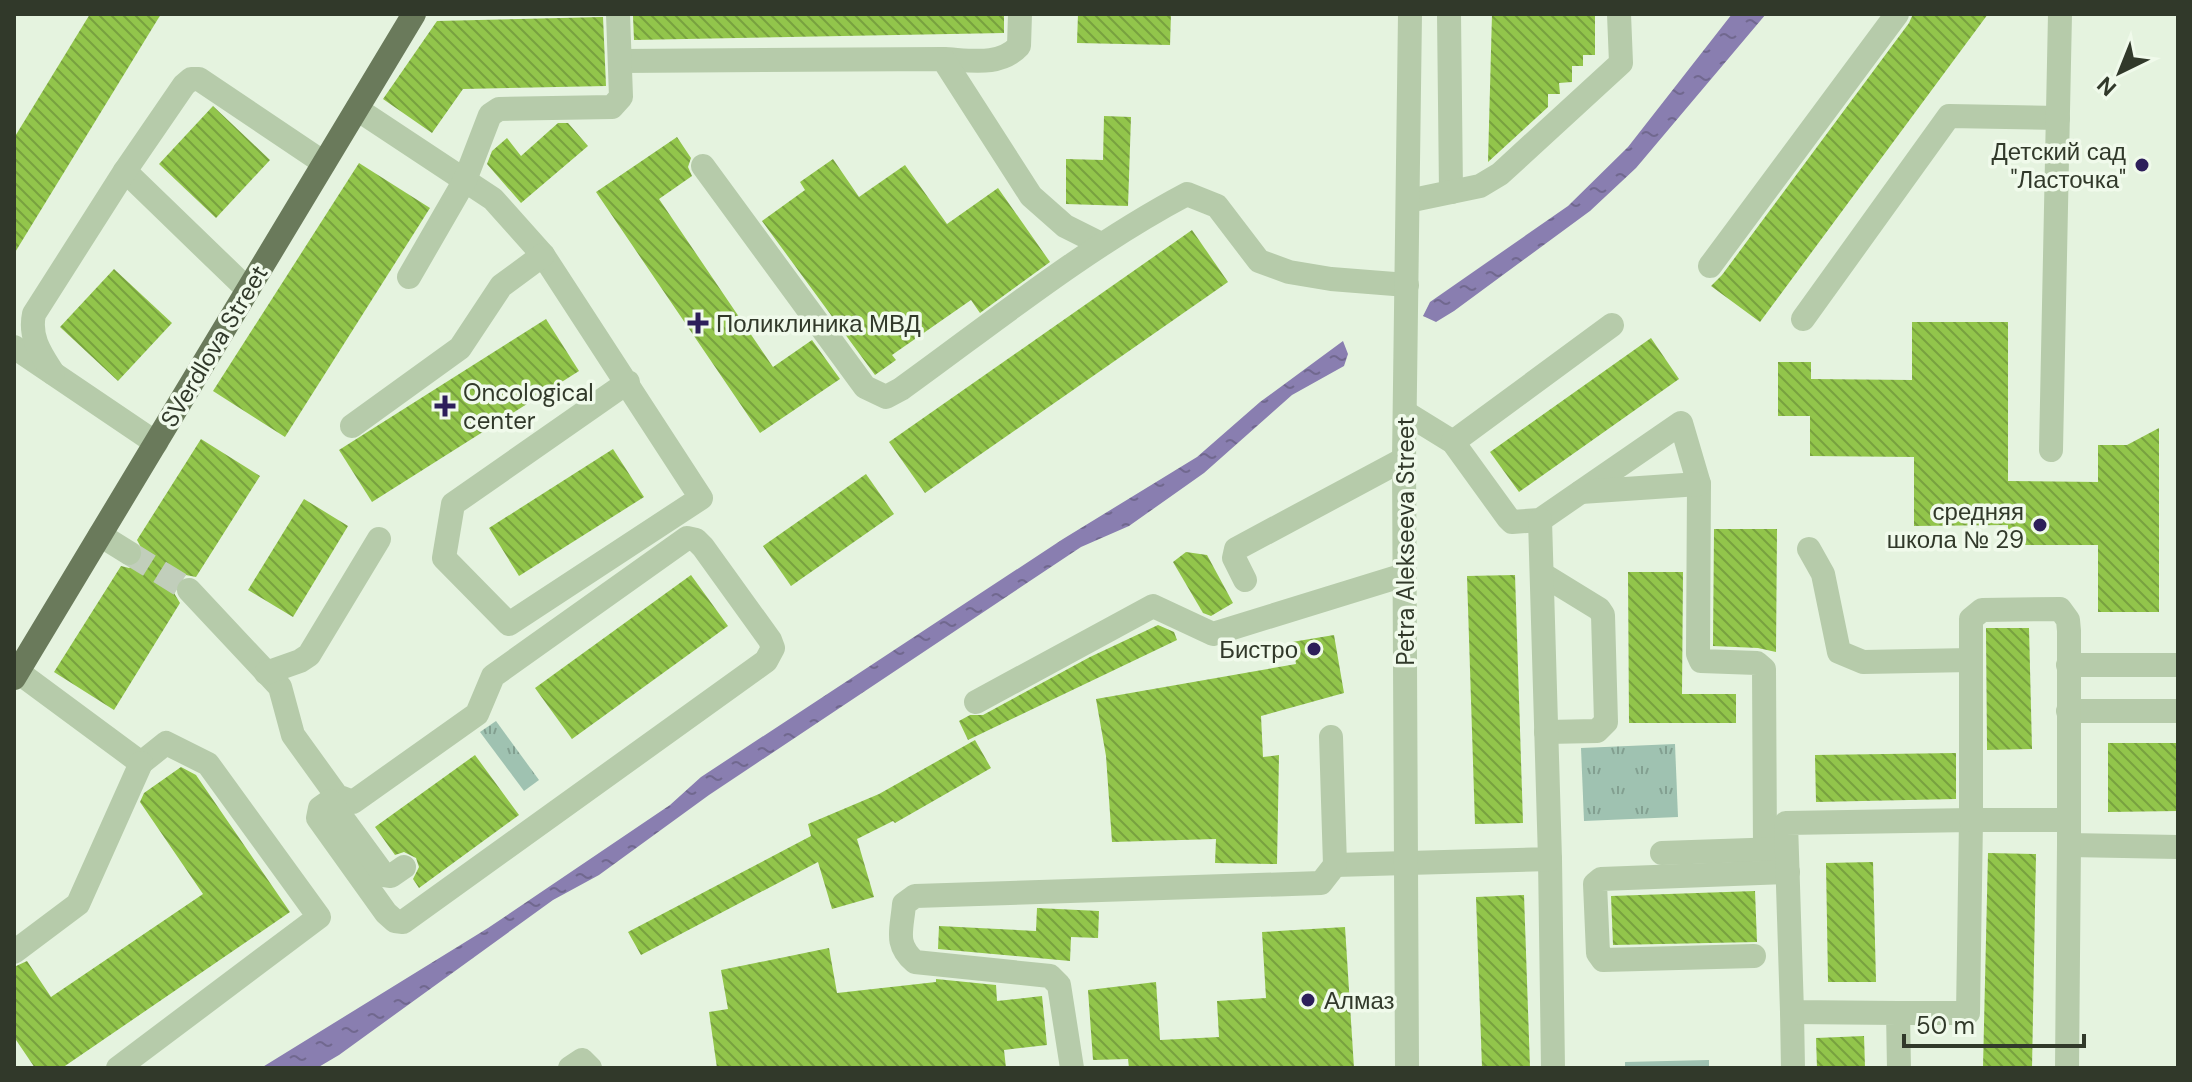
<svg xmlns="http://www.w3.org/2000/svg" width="2192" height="1082" viewBox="0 0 2192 1082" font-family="'DM Sans',sans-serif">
<defs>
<pattern id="grass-tufts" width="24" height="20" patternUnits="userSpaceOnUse" patternTransform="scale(2)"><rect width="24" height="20" fill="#9fc2b1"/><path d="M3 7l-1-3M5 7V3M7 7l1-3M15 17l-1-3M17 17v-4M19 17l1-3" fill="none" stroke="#829f90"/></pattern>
<pattern id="water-ripples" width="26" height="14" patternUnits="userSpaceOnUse" patternTransform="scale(2)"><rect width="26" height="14" fill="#897eb0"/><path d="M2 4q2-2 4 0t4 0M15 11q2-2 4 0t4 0" fill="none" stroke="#71688f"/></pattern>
<pattern id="building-back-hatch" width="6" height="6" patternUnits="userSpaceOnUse" patternTransform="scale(2)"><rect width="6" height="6" fill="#92c54b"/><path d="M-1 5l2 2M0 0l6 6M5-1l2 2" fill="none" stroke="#78a13f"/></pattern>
</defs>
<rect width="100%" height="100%" fill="#e5f3df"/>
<g fill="url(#grass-tufts)">
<polygon points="496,721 539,780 524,791 480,732"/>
<polygon points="1675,744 1678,817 1584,821 1581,748"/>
</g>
<polygon fill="#9fc2b1" points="1709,1060 1709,1068 1625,1068 1625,1062"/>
<g fill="url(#water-ripples)">
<polygon points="1732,14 1766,14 1636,168 1590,211 1454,311 1436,322 1423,316 1430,302 1568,206 1628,147"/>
<polygon points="1343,341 1348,354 1344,366 1292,395 1204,473 1129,526 1081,547 709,795 599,875 553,900 339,1055 317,1068 261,1068 488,928 670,805 701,777 1063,539 1197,457 1260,402"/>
</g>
<g fill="url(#building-back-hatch)">
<polygon points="90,14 161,14 14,254 14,138"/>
<polygon points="643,14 1004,14 1004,33 634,40 633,16 643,16"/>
<polygon points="1078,14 1171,14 1170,45 1077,43"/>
<polygon points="1492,14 1595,14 1595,55 1583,55 1583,66 1572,66 1572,82 1559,83 1560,94 1548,94 1548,107 1488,162"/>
<polygon points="1913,14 1988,14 1760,322 1711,286 1722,275 1909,23"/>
<polygon points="603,17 606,86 463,89 432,133 383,99 437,21"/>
<polygon points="213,106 270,160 216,218 159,164"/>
<polygon points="1104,116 1131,117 1128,206 1066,204 1066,159 1103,160"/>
<polygon points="558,123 568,123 588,146 521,203 487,164 492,151 507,138 521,156"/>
<polygon points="677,137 691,158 688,167 692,176 659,199 773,367 812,340 840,379 760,433 596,192"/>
<polygon points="833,159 859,197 905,165 947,224 998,188 1050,262 980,313 971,300 892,355 896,360 875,375 762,221 805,190 800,182"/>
<polygon points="359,163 430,208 285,437 213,391"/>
<polygon points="1192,230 1228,282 925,493 889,442"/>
<polygon points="114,269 172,323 118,381 60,327"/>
<polygon points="546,319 579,371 372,502 339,450"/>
<polygon points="1912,322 2008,322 2008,481 2098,482 2098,445 2127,445 2159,428 2159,612 2098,612 2098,545 2008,545 2008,525 1914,526 1914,457 1810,456 1810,416 1778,416 1778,362 1811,362 1811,379 1912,380"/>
<polygon points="1651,338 1679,379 1519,492 1490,452"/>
<polygon points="201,439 260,476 196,577 186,575 178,580 174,593 180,603 114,710 54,672 121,566 129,568 141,562 144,553 137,540"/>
<polygon points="613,449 644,497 519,576 489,528"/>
<polygon points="866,474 894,514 791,586 763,546"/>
<polygon points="304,499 348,526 293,617 248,590"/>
<polygon points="1714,529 1777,529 1776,652 1758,648 1713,646"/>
<polygon points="1186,552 1207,555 1233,603 1211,616 1203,613 1173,562"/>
<polygon points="1628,572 1683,572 1682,694 1736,694 1736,723 1629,723"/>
<polygon points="691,575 728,626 572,739 535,688"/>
<polygon points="1515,575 1523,823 1475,824 1467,576"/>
<polygon points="1158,625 1174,632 1177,640 968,740 959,721 970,715 983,715 1090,657"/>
<polygon points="1986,628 2029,628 2032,749 1987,750"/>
<polygon points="1334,635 1344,693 1261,716 1263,757 1279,755 1277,864 1215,863 1216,839 1112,842 1106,756 1096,699 1296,664 1292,642"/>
<polygon points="975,740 991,768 895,823 893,821 857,839 874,897 832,909 818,862 641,955 628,932 811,836 808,824 879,794"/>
<polygon points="2108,743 2178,743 2178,811 2108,812"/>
<polygon points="1956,753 1956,799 1816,802 1815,755"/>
<polygon points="475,755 519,815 419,888 413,879 419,867 416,858 404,852 395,855 375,827"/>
<polygon points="181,767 196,775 290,912 62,1068 35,1068 14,1037 14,967 27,961 51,997 203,894 140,802 144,793"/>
<polygon points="1988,853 2036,854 2032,1068 1983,1068"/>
<polygon points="1873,862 1876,982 1828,982 1826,863"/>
<polygon points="1755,891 1757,942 1613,945 1611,896"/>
<polygon points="1524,895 1530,1068 1482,1068 1476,897"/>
<polygon points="1037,908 1099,911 1098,938 1071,937 1070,961 938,949 939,926 1036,931"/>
<polygon points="1345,927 1354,1068 1129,1068 1128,1059 1093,1060 1088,990 1156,982 1160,1040 1219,1037 1217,1001 1266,998 1262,932"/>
<polygon points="829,948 837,993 936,982 936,979 996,985 997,1001 1042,996 1047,1045 1004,1050 1006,1068 717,1068 709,1012 728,1009 721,970"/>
<polygon points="1864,1036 1865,1068 1817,1068 1816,1038"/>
</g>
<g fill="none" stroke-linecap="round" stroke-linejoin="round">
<polyline stroke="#c1cebb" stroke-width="24" stroke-dasharray="24 12" stroke-linecap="butt" points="129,553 189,590"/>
<g stroke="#b6cbaa" stroke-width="24">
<polyline points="1449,14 1451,192"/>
<path d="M943 59C969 60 1000 67 1019 46L1020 14"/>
<polyline points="620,61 943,59 1031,196 1065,226 1101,244"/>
<polyline points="357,109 493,199 543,255 701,498 509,624 444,558 453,504 628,382"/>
<path d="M703 166 865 387 886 397 901 389C994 322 1085 248 1187 194L1217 206 1259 261 1289 272 1331 279 1407 285"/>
<polyline points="125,171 248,290"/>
<polyline points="1408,201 1480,186 1500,174 1621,63 1619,14"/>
<polyline points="1710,266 1897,14"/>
<polyline points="409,277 465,180 490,115 499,109 612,107 621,97 618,14"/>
<polyline points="1803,319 1949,116 2058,118"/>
<polyline points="14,347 156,443"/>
<path d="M53 373C41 354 29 338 34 314L125 171 184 85 191 79H199L324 163"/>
<polyline points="1406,413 1453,442 1508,518 1512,522 1540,520 1681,423 1699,484 1698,654 1701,661 1757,663 1764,669 1765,850"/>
<polyline points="352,426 460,348 501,286 543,255"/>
<polyline points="1453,442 1612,325"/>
<polyline points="2051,450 2060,14"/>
<polyline points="1581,492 1699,484"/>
<polyline points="100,535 129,553"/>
<polyline points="1809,549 1823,574 1839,652 1863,662 1971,660"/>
<polyline points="1542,574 1599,609 1603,615 1606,722 1597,731 1546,732"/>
<polyline points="1245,580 1234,558 1236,549 1404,459"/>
<polyline points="189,590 280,687 293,735 337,796 353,802 477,714 493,676 687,538 696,540 703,547 770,640 773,648 766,661 403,922 395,921 386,913 318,818 320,808 337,796"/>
<polyline points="2068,665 2178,665"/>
<polyline points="18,672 141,763 166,743 208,764 319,917 118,1068"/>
<polyline points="266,673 300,661 309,655 379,539"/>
<polyline points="976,702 1153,606 1213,634 1404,575"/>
<polyline points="2068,711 2178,711"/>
<polyline points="330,801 384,875 391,876 404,867"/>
<polyline points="2069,845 2178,847"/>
<polyline points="1662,853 1781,849"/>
<polyline points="1550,859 1553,1068"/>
<polyline points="1335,865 1550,859 1540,520"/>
<polyline points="14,952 78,904 141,763"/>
<polyline points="1754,956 1603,960 1598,953 1595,884 1601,879 1788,872"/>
<polyline points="1792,1012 1793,1068"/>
<polyline points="1898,1013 1792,1012 1786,823 1971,820 1968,1013 1898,1013 1899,1068"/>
<polyline points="570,1068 582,1060 590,1068"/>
<path d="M1072 1068 1059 985 1050 976 915 962C894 944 902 930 904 904L915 896 1321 883 1335 865 1331 737"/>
<polyline points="1407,1068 1404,459 1410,14"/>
<polyline points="2067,1068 2069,845 2069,631 2068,620 2060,609 1982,610 1971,619 1971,820 2069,820"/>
</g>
<polyline stroke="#6a7a5b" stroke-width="24" points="14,678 414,14"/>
</g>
<g fill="#2d1f5a" stroke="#f0faeb" stroke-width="3">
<circle cx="2142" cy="165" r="8"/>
<path d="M694 311h8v8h8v8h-8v8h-8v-8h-8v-8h8z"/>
<path d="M441 394h8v8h8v8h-8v8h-8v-8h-8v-8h8z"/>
<circle cx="2040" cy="525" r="8"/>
<circle cx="1314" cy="649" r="8"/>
<circle cx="1308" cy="1000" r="8"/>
</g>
<g text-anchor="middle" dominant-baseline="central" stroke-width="7" stroke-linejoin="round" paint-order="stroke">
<g font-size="24" fill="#31392a" stroke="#f0faeb" text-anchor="end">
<text x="2126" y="151">Детский сад<tspan x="2126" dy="28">"Ласточка"</tspan></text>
<text x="716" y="323" text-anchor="start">Поликлиника МВД</text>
<text x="463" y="392" text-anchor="start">Oncological<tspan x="463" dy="28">center</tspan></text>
<text x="2024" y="511">средняя<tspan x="2024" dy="28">школа № 29</tspan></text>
<text x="1298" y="649">Бистро</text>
<text x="1324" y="1000" text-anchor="start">Алмаз</text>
</g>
<g font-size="24" fill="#31392a" stroke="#f0faeb">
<text transform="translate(214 346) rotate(-59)">SVerdlova Street</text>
<text transform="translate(1405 541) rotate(-90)">Petra Alekseeva Street</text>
</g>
</g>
<rect width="2192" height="1082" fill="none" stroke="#31392a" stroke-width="32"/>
<g transform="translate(2120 72) rotate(223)" stroke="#f0faeb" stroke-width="6" paint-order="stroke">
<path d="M0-6L14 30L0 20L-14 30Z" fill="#31392a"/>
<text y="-12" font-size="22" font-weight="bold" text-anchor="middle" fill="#31392a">N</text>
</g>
<path d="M1904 1034v12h180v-12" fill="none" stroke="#31392a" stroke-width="4"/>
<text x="1916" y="1034" font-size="24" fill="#31392a" stroke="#f0faeb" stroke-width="6" paint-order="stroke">50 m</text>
</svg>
